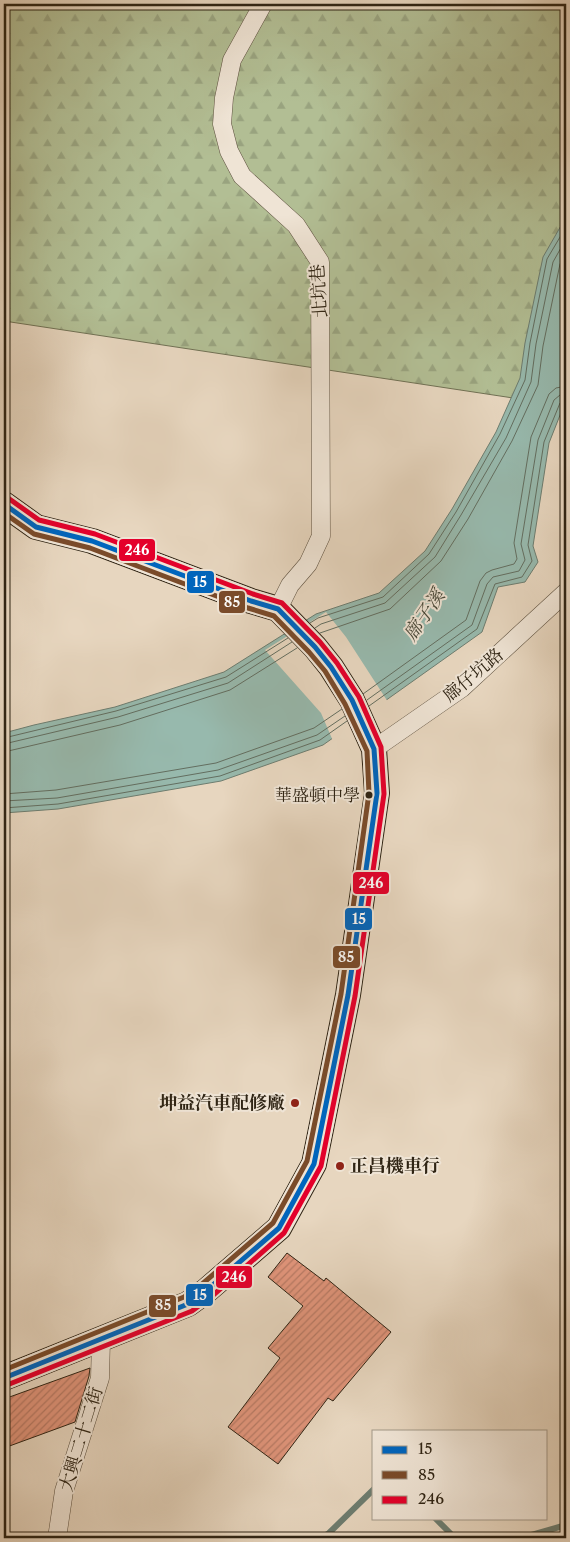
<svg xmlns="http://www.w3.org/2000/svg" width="570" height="1542" viewBox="0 0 570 1542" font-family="'Libre Caslon Text','Noto Serif TC',serif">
<defs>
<pattern id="forest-firs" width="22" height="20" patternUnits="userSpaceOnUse" patternTransform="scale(1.25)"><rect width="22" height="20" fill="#b2be94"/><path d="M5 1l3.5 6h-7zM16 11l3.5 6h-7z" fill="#99a37f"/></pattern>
<pattern id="building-hatch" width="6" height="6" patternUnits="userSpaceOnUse" patternTransform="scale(1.25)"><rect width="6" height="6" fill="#e0947a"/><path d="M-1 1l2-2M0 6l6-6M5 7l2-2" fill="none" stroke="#b67963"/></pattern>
</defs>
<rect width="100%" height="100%" fill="#e7d6bf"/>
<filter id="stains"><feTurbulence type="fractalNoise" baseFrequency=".004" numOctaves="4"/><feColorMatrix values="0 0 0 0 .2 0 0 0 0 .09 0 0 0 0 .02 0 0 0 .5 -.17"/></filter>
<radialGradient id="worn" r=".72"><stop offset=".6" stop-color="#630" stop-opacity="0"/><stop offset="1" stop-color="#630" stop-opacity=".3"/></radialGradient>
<polygon fill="url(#forest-firs)" stroke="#707154" points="4,4 566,4 566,406 4,321"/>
<polygon fill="#97b9ad" stroke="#6d7d70" points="566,217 566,400 549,443 533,546 538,562 525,582 498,587 482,632 323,745 221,781 58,809 4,813 4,733 34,725 115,707 224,672 316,614 379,593 425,551 452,509 496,432 520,378 525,343 543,257"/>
<polygon fill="#e7d6bf" points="326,612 346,637 388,702 333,741 321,713 265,650"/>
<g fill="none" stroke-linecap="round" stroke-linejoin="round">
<g stroke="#636e60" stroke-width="1">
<polyline points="310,623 318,618 383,597 429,554 456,512 500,434 525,380 530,343 547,259 566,227"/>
<polyline points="315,628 321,624 385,603 435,557 461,515 506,438 531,382 536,344 553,262 566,239"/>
<polyline points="320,633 390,609 441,561 468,519 512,441 538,385 543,346 560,264 566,254"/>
<polyline points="363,694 466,620 480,581 486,573 492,570 514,564 517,559 514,543 531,437 549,394 556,388 566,386"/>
<polyline points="367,700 472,625 487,584 493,577 519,571 525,560 521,544 538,440 554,400 560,395 566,394"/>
<polyline points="369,706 477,629 495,584 522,577 532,561 528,545 544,442 560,403 566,400"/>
<polyline points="4,738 116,711 226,677 288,638"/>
<polyline points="4,744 118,717 228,683 292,642"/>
<polyline points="4,752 120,725 230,690 297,648"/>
<polyline points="4,794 56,790 216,763 314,728 342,709"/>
<polyline points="4,801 57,798 218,770 317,735 345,716"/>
<polyline points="4,808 58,804 220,776 320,740 347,721"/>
</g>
<g stroke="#6d7d70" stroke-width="6">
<polyline points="435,1518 453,1536 462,1538"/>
<polyline points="539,1533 551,1538"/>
<polyline points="321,1538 329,1533 374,1489"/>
<polyline points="521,1538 566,1525"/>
</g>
</g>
<g fill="url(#building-hatch)" stroke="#2f2414">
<polygon points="287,1253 324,1281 326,1278 391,1332 333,1401 328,1398 278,1464 228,1427 280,1358 268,1348 303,1306 268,1277"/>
<polygon points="90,1368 89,1376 75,1422 4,1448 4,1399"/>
</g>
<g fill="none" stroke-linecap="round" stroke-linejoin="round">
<g stroke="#5d503f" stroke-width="19">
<g id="street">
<polyline points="263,4 232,60 224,98 222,124 229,151 242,176 296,225 320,262 321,536 308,564 290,585 278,609"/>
<polyline points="374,749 462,688 566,592"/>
<polyline points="57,1538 64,1491 100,1378 101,1340"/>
</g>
</g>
<g stroke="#2f2414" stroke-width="26">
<polyline id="secondary" points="4,504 36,527 92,541 251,601 278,609 315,647 331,667 352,700 374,749 377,793 348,995 314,1164 279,1228 206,1291 188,1304 4,1378"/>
</g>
<use href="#street" stroke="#efe4d5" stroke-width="18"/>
<use href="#secondary" stroke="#efe4d5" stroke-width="24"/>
<g stroke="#efe4d5" stroke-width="9">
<polyline id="bus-1" points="4,504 36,527 92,541 251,601 278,609 315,647 331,667 352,700 374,749 377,793 348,995 314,1164 279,1228 206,1291 188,1304 4,1378"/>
</g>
<g stroke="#efe4d5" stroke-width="9">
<polyline id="bus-2" points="4,513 34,534 90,548 248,608 274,616 309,652 325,671 345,704 367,751 369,793 341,994 307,1161 273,1223 201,1285 184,1297 4,1370"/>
</g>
<g stroke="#efe4d5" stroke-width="9">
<polyline id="bus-3" points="7,1385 192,1311 211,1297 284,1233 321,1166 355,996 384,794 381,747 359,697 337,663 320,642 282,603 253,594 95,534 39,520 8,498"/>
</g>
<use href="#bus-1" stroke="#0065bd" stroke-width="5"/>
<use href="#bus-2" stroke="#7a4b2a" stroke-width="5"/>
<use href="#bus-3" stroke="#e4002b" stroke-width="5"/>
</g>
<circle fill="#2f2414" stroke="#efe4d5" stroke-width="2" cx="369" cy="795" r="4.5"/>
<g fill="#8f2418" stroke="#efe4d5" stroke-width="2">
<circle cx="295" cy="1103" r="5"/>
<circle cx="340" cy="1166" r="5"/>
</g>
<g text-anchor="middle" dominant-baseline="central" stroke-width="4" stroke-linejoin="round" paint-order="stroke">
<g font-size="17" fill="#2f2414" stroke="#efe4d5" text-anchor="end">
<text x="360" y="795">華盛頓中學</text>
</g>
<g font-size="18" fill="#2f2414" stroke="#efe4d5">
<text transform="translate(319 291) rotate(-94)">北坑巷</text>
<text transform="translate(473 675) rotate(-40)">廍仔坑路</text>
<text transform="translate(81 1439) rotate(-73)">大興二十二街</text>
</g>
<g font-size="18" font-weight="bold" fill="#2f2414" stroke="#efe4d5" text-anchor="end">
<text x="285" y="1103">坤益汽車配修廠</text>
<text x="350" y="1166" text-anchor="start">正昌機車行</text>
</g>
<g font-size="19" font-style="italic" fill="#49493a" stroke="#efe4d5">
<text transform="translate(424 615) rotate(-56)">廍子溪</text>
</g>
</g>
<g stroke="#efe4d5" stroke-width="2">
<rect x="118" y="538" width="38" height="24" rx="5" fill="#e4002b"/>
<rect x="186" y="570" width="29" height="24" rx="5" fill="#0065bd"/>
<rect x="218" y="590" width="28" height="24" rx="5" fill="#7a4b2a"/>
<rect x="352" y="871" width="38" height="24" rx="5" fill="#e4002b"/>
<rect x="344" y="907" width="29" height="24" rx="5" fill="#0065bd"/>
<rect x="332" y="945" width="29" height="24" rx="5" fill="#7a4b2a"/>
<rect x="215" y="1265" width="38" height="24" rx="5" fill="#e4002b"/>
<rect x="185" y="1283" width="29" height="24" rx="5" fill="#0065bd"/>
<rect x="148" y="1294" width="29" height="24" rx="5" fill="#7a4b2a"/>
</g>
<g font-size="14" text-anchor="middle" font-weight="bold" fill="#fff">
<text x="137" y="555">246</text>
<text x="200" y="587">15</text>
<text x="232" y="607">85</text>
<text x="371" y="888">246</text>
<text x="359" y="924">15</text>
<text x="346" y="962">85</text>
<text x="234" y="1282">246</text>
<text x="200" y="1300">15</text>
<text x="163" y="1310">85</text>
</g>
<rect width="570" height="1542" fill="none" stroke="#e7d6bf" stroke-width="20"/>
<rect x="5" y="5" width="560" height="1532" fill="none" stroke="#2f2414" stroke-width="2.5"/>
<rect x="10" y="10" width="550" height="1522" fill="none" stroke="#2f2414"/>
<rect x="372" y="1430" width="175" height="90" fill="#efe4d5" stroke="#a29788"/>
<rect x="382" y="1446" width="25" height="8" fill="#0065bd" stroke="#a29788"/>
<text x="418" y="1454" font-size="15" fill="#2f2414">15</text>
<rect x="382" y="1471" width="25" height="8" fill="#7a4b2a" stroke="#a29788"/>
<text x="418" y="1480" font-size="15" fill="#2f2414">85</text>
<rect x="382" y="1496" width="25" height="8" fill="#e4002b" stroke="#a29788"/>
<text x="418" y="1504" font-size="15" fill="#2f2414">246</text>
<rect width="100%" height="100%" filter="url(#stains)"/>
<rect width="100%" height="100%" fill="url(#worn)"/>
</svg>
